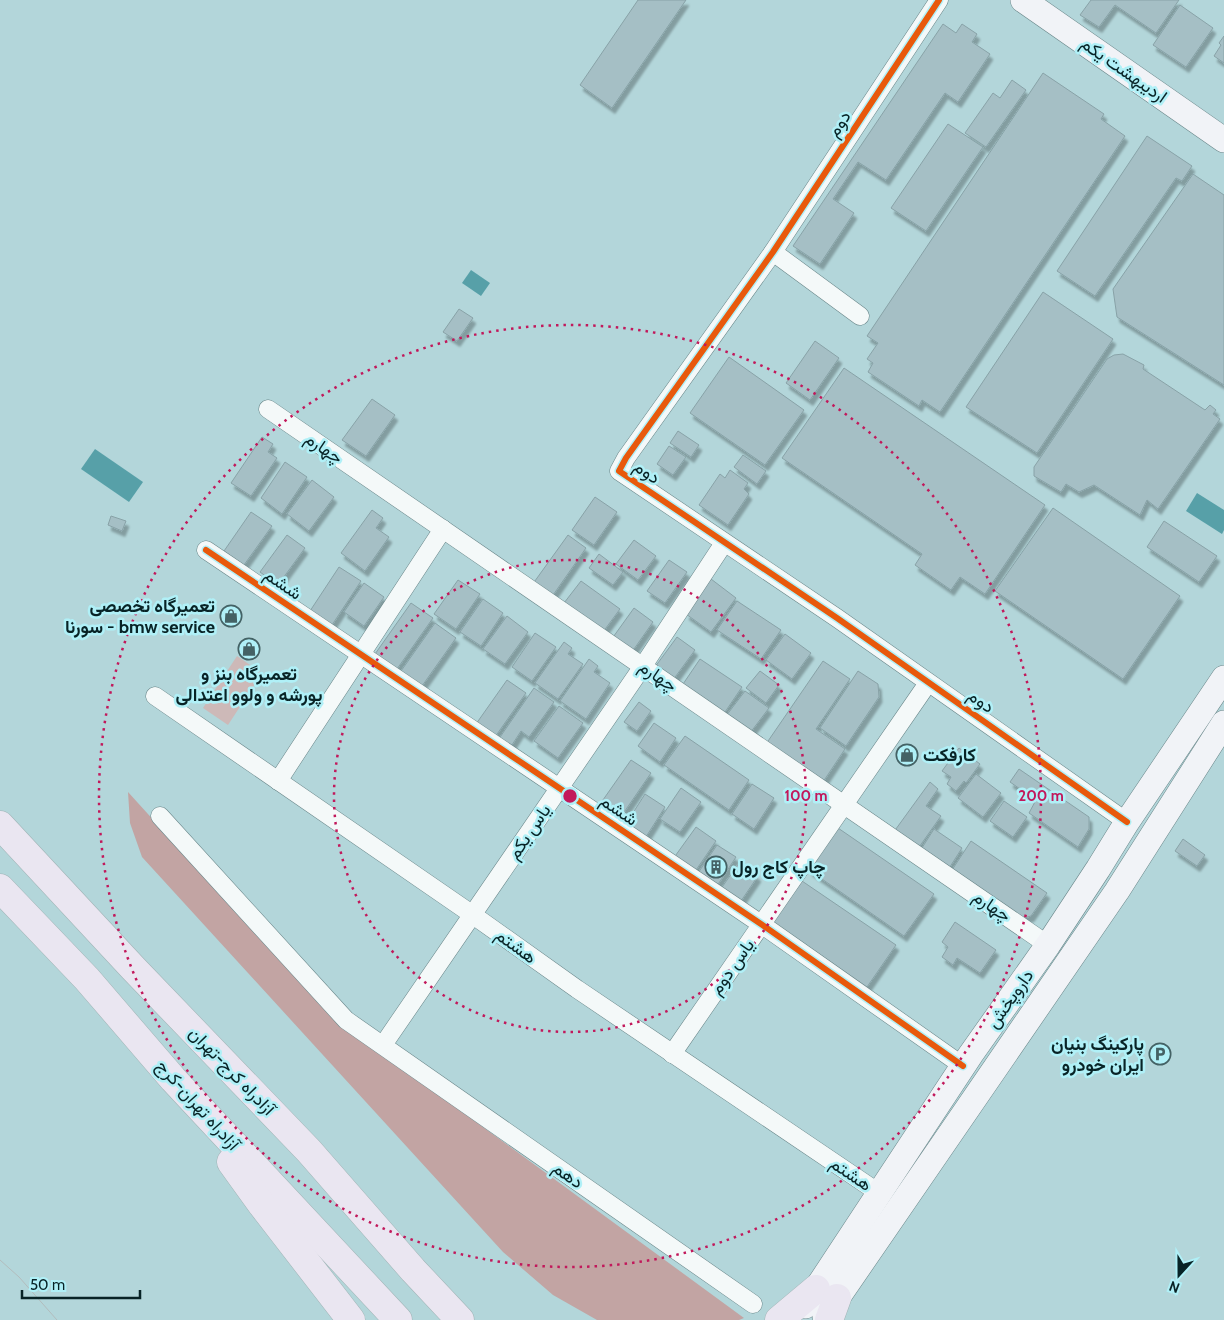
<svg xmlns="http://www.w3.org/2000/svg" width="1224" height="1320" viewBox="0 0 1224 1320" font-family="Cabin,Vazirmatn,sans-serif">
<defs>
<filter id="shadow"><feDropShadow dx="3" dy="5.5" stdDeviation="1" flood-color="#0004"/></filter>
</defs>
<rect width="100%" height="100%" fill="#b3d6da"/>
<polygon fill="#cdb9b8" points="237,656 262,673 228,725 203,708"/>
<polygon fill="#c2a4a3" points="128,792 225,899 378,1050 744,1318 739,1320 597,1320 553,1295 503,1252 142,857 130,823"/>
<g fill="#57a0a8">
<polygon points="471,270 490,283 481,296 462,283"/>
<polygon points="95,449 143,482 129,502 81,469"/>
<polygon points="1197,493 1224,510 1224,530 1222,534 1186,511"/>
</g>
<g fill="#a5bfc5" stroke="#88a2a7" filter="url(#shadow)">
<polygon points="638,0 686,0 612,108 580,85"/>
<polygon points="1091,0 1179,0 1156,33 1115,5 1099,27 1080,15"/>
<polygon points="1180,5 1213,28 1186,67 1153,45"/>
<polygon points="943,24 956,33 962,24 977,34 972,42 990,54 958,102 945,93 886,180 858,162 833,199 854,213 820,264 793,246"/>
<polygon points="1224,36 1224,63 1214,56 1221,45 1219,43"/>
<polygon points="1043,73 1104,114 1101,119 1125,136 940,412 922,400 919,406 868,372 873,363 867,359 878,343 867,336"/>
<polygon points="1012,80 1026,90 986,147 965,133 993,93 1000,98"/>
<polygon points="948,124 983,147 926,231 891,208"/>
<polygon points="1147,136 1192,166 1182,181 1176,178 1095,296 1057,271"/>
<polygon points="1193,174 1224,195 1224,385 1117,317 1113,289"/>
<polygon points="1043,292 1113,339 1037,453 966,407"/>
<polygon points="459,309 473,318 457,341 443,332"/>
<polygon points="815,341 839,358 810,400 786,383"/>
<polygon points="1123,354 1144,365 1143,369 1205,410 1210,405 1216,410 1213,414 1220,419 1158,509 1147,500 1140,515 1094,485 1079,492 1066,484 1061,492 1034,476 1034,467 1107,359 1114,355"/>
<polygon points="729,357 804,410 765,465 690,413"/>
<polygon points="844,368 1045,505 985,594 960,577 951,590 915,565 922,554 782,458"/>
<polygon points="372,399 395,415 366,456 342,440"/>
<polygon points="678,431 699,445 691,457 670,443"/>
<polygon points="262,437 273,444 268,452 277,458 251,496 231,483"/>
<polygon points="669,446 686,457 673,475 657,464"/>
<polygon points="743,455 766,471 757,484 734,467"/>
<polygon points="285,462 307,477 282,514 261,498"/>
<polygon points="730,470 748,483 744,489 749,494 728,525 699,505 720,474 725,478"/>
<polygon points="312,480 334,497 309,531 287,514"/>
<polygon points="595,497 617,512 594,545 572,530"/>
<polygon points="1053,508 1180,596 1123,679 995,591"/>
<polygon points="372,510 383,518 376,528 389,537 365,571 341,553"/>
<polygon points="251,512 272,526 244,565 224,551"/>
<polygon points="111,516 126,521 122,531 108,525"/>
<polygon points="1164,521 1217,556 1199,582 1147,547"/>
<polygon points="287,535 305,548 278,585 260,572"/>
<polygon points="568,535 586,548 551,598 532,585"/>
<polygon points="634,540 656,556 638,580 616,564"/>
<polygon points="599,554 623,572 613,585 589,568"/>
<polygon points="669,560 687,572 665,603 647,591"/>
<polygon points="339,567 361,581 332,625 310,611"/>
<polygon points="711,579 736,598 711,632 686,614"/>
<polygon points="458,580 480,594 456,629 434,614"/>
<polygon points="581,581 620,609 603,632 564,603"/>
<polygon points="364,583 384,597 364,626 344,612"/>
<polygon points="483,599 503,613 481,646 460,632"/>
<polygon points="737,601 781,630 761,659 717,630"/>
<polygon points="411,603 433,618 397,669 375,654"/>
<polygon points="634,608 653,622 634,649 627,652 611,640"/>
<polygon points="507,616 528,632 505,664 483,649"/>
<polygon points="435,623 456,638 422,686 401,671"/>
<polygon points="535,633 556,647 532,681 512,667"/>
<polygon points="785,634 811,653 792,679 766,660"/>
<polygon points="677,637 695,650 673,680 655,667"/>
<polygon points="564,642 572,648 568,654 583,664 558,699 535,683"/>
<polygon points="589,659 598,666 594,672 610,683 586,719 560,701"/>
<polygon points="700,659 742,687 723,715 681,687"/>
<polygon points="823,661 850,679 816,729 845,749 823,782 766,744"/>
<polygon points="760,671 779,685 766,703 746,688"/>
<polygon points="858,671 878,684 879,697 846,746 820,728"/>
<polygon points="507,680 526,693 495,737 476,724"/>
<polygon points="534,688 554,702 529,737 521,731 510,748 498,740"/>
<polygon points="745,691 769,708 750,733 726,716"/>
<polygon points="639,702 651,711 637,731 624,722"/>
<polygon points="559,706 583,723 558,758 534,741"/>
<polygon points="654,723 676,738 660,762 638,746"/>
<polygon points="685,736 749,780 729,810 664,765"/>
<polygon points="959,748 980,764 966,783 964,781 956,791 947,784 951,777 942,771"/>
<polygon points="631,760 651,773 618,821 598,807"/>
<polygon points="1019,769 1089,817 1089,829 1078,847 1029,813 1036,800 1010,782"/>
<polygon points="976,774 1001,793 983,817 958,798"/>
<polygon points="930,782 938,789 926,806 941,816 917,850 893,833"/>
<polygon points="752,784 774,798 754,829 732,814"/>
<polygon points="681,788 701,802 680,832 660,819"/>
<polygon points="645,794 665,807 644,840 624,827"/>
<polygon points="1004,801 1027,817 1013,837 990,821"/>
<polygon points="696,827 716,841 694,873 673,859"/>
<polygon points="838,828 934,894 904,936 809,870"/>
<polygon points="934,829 962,848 948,870 920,851"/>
<polygon points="1183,839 1205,855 1197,866 1175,851"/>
<polygon points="971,841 1047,893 1031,916 1023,918 952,870"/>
<polygon points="717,845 736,857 715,889 696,876"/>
<polygon points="739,863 758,876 739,904 720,890"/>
<polygon points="802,881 896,945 867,987 773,922"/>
<polygon points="955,922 996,950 980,973 957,958 953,965 942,957 948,947 942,942"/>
</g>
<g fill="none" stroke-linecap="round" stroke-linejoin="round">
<g stroke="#698689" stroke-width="19">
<g id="street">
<polyline points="939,0 773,252 626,458 619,471 837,618 1127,822"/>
<polyline points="773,252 860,316"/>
<polyline points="268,409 1048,945"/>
<polyline points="206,550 761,924 963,1066"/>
<polyline points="155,696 473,915 577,989 879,1193"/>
<polyline points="278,781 443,529"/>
<polyline points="160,816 346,1020 753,1304"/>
<polyline points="383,1045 643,666 724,543"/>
<polyline points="672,1054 928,683"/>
</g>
</g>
<g stroke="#698689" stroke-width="26">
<g id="secondary">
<polyline points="1023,0 1224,140"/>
<polyline points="805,1306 971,1054 1048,945 1098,869 1127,822 1224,678"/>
<polyline points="825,1316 1117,891 1224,723"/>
</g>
</g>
<g stroke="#a1b4b6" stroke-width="29">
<g id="highway">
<polyline points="0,825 133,968 309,1151 413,1270 460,1320"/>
<polyline points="0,888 87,979 173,1079 398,1320"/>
<polyline points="231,1162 262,1205 351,1320"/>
<polyline points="779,1320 816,1289"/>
<polyline points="829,1320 837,1298"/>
</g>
</g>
<use href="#street" stroke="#f4f9f9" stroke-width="18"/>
<use href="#secondary" stroke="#f1f3f7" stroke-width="25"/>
<use href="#highway" stroke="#eae6f1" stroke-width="28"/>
<polyline stroke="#b2bcbd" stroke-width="1" points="0,1260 19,1277 57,1320"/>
<g stroke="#b0f0f7" stroke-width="9">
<g id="cycleway">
<polyline points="939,0 773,252 626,458 619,471 837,618 1127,822"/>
<polyline points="206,550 761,924 963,1066"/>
</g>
</g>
<use href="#cycleway" stroke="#e8590c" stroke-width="6"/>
</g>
<g fill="none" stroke="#c2185b" stroke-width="2.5" stroke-dasharray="2.5 5">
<circle cx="570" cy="796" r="236"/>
<circle cx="570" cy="796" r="471"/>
</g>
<defs>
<g id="shop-ring" transform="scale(1.125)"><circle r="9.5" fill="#b0f0f7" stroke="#446265" stroke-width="1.5"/><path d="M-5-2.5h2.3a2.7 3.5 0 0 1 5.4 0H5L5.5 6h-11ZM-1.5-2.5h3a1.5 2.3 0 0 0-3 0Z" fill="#446265"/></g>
<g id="building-ring" transform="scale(1.125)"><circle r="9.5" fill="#b0f0f7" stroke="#446265" stroke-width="1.5"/><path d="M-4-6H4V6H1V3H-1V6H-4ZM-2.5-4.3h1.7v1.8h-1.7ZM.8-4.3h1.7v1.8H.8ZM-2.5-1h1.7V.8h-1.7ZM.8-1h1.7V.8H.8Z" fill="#446265"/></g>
<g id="parking-ring" transform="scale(1.125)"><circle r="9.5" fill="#b0f0f7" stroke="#446265" stroke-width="1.5"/><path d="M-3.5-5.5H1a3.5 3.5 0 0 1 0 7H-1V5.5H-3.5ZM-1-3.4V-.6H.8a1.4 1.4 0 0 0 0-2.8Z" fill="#446265"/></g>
</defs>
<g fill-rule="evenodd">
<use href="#shop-ring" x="231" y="616"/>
<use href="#shop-ring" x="249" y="649"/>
<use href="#shop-ring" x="907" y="755"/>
<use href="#building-ring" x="716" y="867"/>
<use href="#parking-ring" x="1160" y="1054"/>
</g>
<g text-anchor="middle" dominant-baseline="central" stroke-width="5" stroke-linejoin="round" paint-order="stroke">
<g font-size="18" fill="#082326" stroke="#b0f0f7">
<text transform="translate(1124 70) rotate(35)">اردیبهشت یکم</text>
<text transform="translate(839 124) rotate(-57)">دوم</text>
<text transform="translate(324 448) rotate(34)">چهارم</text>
<text transform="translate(647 472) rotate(34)">دوم</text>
<text transform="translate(283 584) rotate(34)">ششم</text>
<text transform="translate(658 676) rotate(34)">چهارم</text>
<text transform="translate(981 701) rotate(35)">دوم</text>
<text transform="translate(619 810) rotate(34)">ششم</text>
<text transform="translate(529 832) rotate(-56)">یاس یکم</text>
<text transform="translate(992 906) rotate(34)">چهارم</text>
<text transform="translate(516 946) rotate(36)">هشتم</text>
<text transform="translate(732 967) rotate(-55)">یاس دوم</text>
<text transform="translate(1010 999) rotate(-55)">داروپخش</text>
<text transform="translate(232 1071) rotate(46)">آزادراه کرج-تهران</text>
<text transform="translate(198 1105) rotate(48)">آزادراه تهران-کرج</text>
<text transform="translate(851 1174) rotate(34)">هشتم</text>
<text transform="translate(568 1175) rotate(35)">دهم</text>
</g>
<g font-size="18" font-weight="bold" fill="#082326" stroke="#b0f0f7" text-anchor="end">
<text x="215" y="606">تعمیرگاه تخصصی<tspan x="215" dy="21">سورنا - bmw service</tspan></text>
<text x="249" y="674" text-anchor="middle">تعمیرگاه بنز و<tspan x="249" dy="21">پورشه و ولوو اعتدالی</tspan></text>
<text x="923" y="755" text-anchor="start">کارفکت</text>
<text x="732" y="867" text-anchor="start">چاپ کاج رول</text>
<text x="1144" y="1044">پارکینگ بنیان<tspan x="1144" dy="21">ایران خودرو</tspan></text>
</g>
</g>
<circle cx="570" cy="796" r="8" fill="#c2185b" stroke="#b0f0f7" stroke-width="2.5"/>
<g font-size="15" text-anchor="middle" font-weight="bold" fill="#c2185b" stroke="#b0f0f7" stroke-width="5" stroke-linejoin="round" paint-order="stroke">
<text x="806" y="801">100 m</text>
<text x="1041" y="801">200 m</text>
</g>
<g transform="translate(1179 1275) rotate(201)" stroke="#b0f0f7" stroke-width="4" paint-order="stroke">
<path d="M0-4L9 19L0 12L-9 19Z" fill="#082326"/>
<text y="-8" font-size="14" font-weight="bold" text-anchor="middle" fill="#082326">N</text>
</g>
<path d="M22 1290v8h118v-8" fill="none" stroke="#082326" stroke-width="2.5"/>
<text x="30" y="1290" font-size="15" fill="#082326" stroke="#b0f0f7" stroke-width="4" paint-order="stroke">50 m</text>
</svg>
